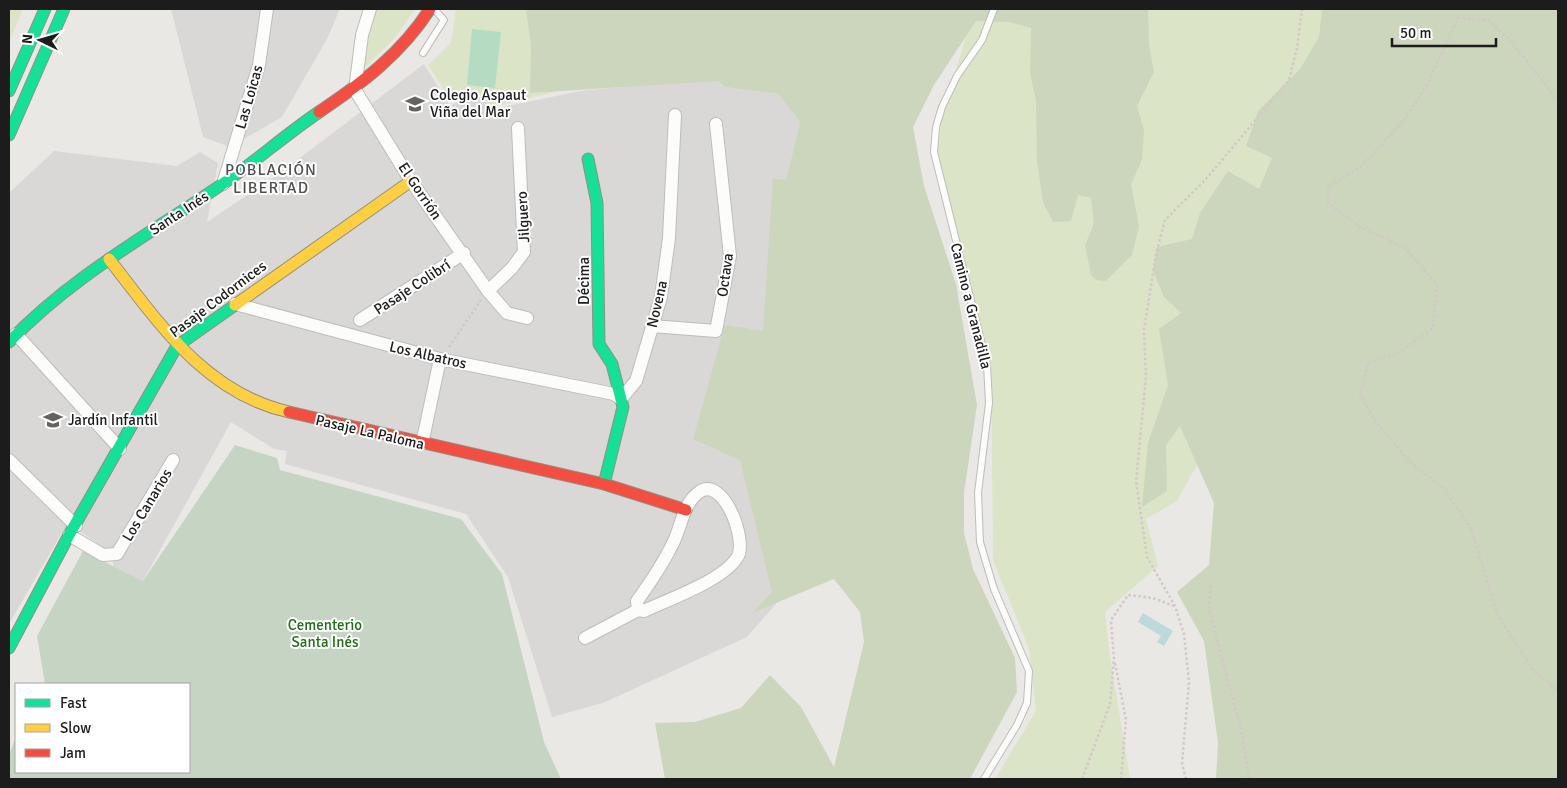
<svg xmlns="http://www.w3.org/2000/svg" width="1567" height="788" viewBox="0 0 1567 788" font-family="Signika,sans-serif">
<rect width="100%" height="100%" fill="#eae8e5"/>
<g fill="#d9d8d7">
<polygon points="171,9 340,9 327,39 282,117 230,147 203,137"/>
<polygon points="424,64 450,106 474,92 494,109 580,91 675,82 718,81 725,87 778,94 800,122 786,180 772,341 746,441 782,597 747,637 603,703 552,717 508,577 466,514 285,464 287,451 274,449 231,422 143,581 114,567 110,552 81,532 64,529 9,624 9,193 54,151 177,166 200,152 218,163 207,222 276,176"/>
</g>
<g fill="#dce4c7">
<polygon points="9,9 23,9 9,42"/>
<polygon points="375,9 415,9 394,39 361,71 367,33"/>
<path d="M456 9H1558L1206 449 1177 501 1146 519 1158 566 1105 612C1110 668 1122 723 1130 779H995L1036 711 1029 649 993 560 991 368 937 154 943 113 971 20 583 85 492 107 475 89 452 102 428 65 451 43Z"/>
</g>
<g fill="#cbd6bd">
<polygon points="526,9 1148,9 1149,44 1154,72 1137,106 1144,130 1142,160 1131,184 1139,227 1132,255 1106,281 1096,280 1091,275 1085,245 1094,224 1091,198 1078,195 1071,221 1053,222 1043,202 1037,160 1036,101 1030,73 1031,28 1009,22 976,21 934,85 913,127 924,186 956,284 977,405 964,493 964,533 973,569 1015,658 1017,692 970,779 665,779 655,723 695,722 741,708 770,675 801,707 834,767 864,642 860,612 834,579 752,613 772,592 740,460 693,439 725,325 763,331 773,178 786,180 800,122 778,94 725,87 718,81 530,93 531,45"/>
<polygon points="1322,9 1558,9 1558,779 1216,779 1218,743 1204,641 1177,592 1209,565 1214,503 1180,426 1166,445 1167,491 1142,507 1148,443 1168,385 1159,329 1181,313 1164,297 1153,271 1157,247 1192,239 1200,213 1228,171 1259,189 1272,158 1246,146 1258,111 1300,69 1319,37"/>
</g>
<polygon fill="#c6d4c3" points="235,445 277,458 280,470 461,519 502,574 544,742 561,779 9,779 9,754 16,737 16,772 189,772 189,684 45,684 37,636 83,551 143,581"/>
<polygon fill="#b5dcc3" points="472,29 501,32 495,88 467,85"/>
<polygon fill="#bcdada" points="1143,613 1173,631 1164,646 1157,642 1161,636 1138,622"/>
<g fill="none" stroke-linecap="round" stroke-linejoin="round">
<g stroke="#bdbdbb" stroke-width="8">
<g id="lane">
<polyline points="423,53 444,20 434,9"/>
<polyline points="984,779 1017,725 1027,703 1029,671 994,589 980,542 978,493 989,403 987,365 934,152 936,127 942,107 957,76 982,40 994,9"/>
</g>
</g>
<g stroke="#bdbdbb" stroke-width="14">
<g id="street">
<polyline points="370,9 362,35 355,90 411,181 488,291 507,313 527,318"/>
<polyline points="223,184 259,65 267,9"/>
<polyline points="488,291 512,268 524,252 518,128"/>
<polyline points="235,304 440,359 614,394 621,399 636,381 661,297 669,238 675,115"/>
<polyline points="360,320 464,253"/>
<polyline points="652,326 716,331 730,256 716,124"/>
<polyline points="16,334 120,449"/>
<polyline points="422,444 440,359"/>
<polyline points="9,460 76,526"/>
<polyline points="69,535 103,555 117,554 173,460"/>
<path d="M585 638 638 610 644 611C669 599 725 580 738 556 747 538 722 473 698 493 683 504 681 528 673 543 663 564 650 583 637 601L638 610"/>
</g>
</g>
<g stroke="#929080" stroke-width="13">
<g id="fast">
<polyline points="9,91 45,9"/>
<polyline points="9,135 64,9"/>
<polyline points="588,159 597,203 599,344 612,364 623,407 604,484"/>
<path d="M9 342C71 277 148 235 221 185 255 162 285 135 319 112"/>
<polyline points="9,648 69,535 177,346 235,305"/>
</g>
</g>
<g stroke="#929080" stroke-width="13">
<g id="slow">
<path d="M109 259C159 323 205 393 289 412"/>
<polyline points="235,305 411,181"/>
</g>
</g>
<g stroke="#929080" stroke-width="13">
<g id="jam">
<path d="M319 112C362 83 401 54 430 9"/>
<polyline points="289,412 604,484 686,510"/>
</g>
</g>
<g stroke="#d3c7c8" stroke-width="2.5" stroke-dasharray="2.5 2.5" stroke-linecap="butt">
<polyline points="1558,101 1510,40 1489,21 1458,18 1428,83 1405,119 1360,168 1328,186 1328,203 1360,227 1405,248 1437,284 1433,328 1399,353 1368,363 1360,395 1377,423 1410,462 1443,488 1472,530 1497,614 1535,672 1558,690"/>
<polyline points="449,347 481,300"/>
<polyline points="1211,586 1209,609 1242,733 1249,779"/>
<polyline points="1115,663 1126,720 1121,779"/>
<polyline points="1082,779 1110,704 1114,659 1111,620 1128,595 1153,598 1174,606"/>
<polyline points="1186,779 1182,763 1189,682 1184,634 1175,606 1147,557 1136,481 1146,377 1144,330 1156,254 1165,220 1206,179 1289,80 1297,48 1302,9"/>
</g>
<use href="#lane" stroke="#fcfcfb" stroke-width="6"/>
<use href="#street" stroke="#fcfcfb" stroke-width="12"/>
<use href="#fast" stroke="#16e098" stroke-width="11"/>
<use href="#slow" stroke="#ffcf43" stroke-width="11"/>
<use href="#jam" stroke="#f24e42" stroke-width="11"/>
</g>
<defs>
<g id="school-bare" transform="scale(1.5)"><path d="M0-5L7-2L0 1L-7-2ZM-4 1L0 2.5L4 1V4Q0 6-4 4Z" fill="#646362" stroke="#fff" stroke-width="2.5" paint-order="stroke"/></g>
</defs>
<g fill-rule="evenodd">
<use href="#school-bare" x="415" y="104"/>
<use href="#school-bare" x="53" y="420"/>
</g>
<g text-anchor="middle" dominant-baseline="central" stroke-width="4" stroke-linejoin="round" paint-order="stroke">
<g font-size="15" fill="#1c1c1c" stroke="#fff" text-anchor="start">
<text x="430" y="95">Colegio Aspaut<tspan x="430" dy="17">Viña del Mar</tspan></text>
<text x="68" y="420">Jardín Infantil</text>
</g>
<g font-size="15" fill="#1c1c1c" stroke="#fff">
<text transform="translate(249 97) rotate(-74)">Las Loicas</text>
<text transform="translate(420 191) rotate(56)">El Gorrión</text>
<text transform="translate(179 213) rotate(-33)">Santa Inés</text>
<text transform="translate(523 217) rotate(-93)">Jilguero</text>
<text transform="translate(725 275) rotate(-82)">Octava</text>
<text transform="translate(584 281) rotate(-90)">Décima</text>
<text transform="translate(412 287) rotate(-33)">Pasaje Colibrí</text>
<text transform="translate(218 299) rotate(-37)">Pasaje Codornices</text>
<text transform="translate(657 304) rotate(-77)">Novena</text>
<text transform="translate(971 306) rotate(76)">Camino a Granadilla</text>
<text transform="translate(428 355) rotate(13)">Los Albatros</text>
<text transform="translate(370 432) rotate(13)">Pasaje La Paloma</text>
<text transform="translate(147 505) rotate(-59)">Los Canarios</text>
</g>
<g font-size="15" fill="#216d17" stroke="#fff">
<text x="325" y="625">Cementerio<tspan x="325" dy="17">Santa Inés</tspan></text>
</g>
<g font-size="16" letter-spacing="1" fill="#4f4f4f" stroke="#fff">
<text x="271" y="170">POBLACIÓN<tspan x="271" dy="18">LIBERTAD</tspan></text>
</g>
</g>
<rect width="1567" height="788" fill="none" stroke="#1c1c1c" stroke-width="20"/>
<rect x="15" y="683" width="175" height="90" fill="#ffffff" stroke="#a4a4a4"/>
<rect x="25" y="699" width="25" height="8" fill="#16e098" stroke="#a4a4a4"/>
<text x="60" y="708" font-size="15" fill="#1c1c1c">Fast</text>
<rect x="25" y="724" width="25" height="8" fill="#ffcf43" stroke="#a4a4a4"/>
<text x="60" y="733" font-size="15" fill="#1c1c1c">Slow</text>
<rect x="25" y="749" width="25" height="8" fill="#f24e42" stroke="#a4a4a4"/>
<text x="60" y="758" font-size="15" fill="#1c1c1c">Jam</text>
<g transform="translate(40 40) rotate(275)" stroke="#ffffff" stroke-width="4" paint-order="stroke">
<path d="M0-4L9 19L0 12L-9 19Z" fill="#1c1c1c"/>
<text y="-8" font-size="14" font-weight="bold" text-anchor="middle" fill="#1c1c1c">N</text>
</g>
<path d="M1392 38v8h104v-8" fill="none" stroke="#1c1c1c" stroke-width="2.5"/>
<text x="1400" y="38" font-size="15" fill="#1c1c1c" stroke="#ffffff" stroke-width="4" paint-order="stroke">50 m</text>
</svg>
